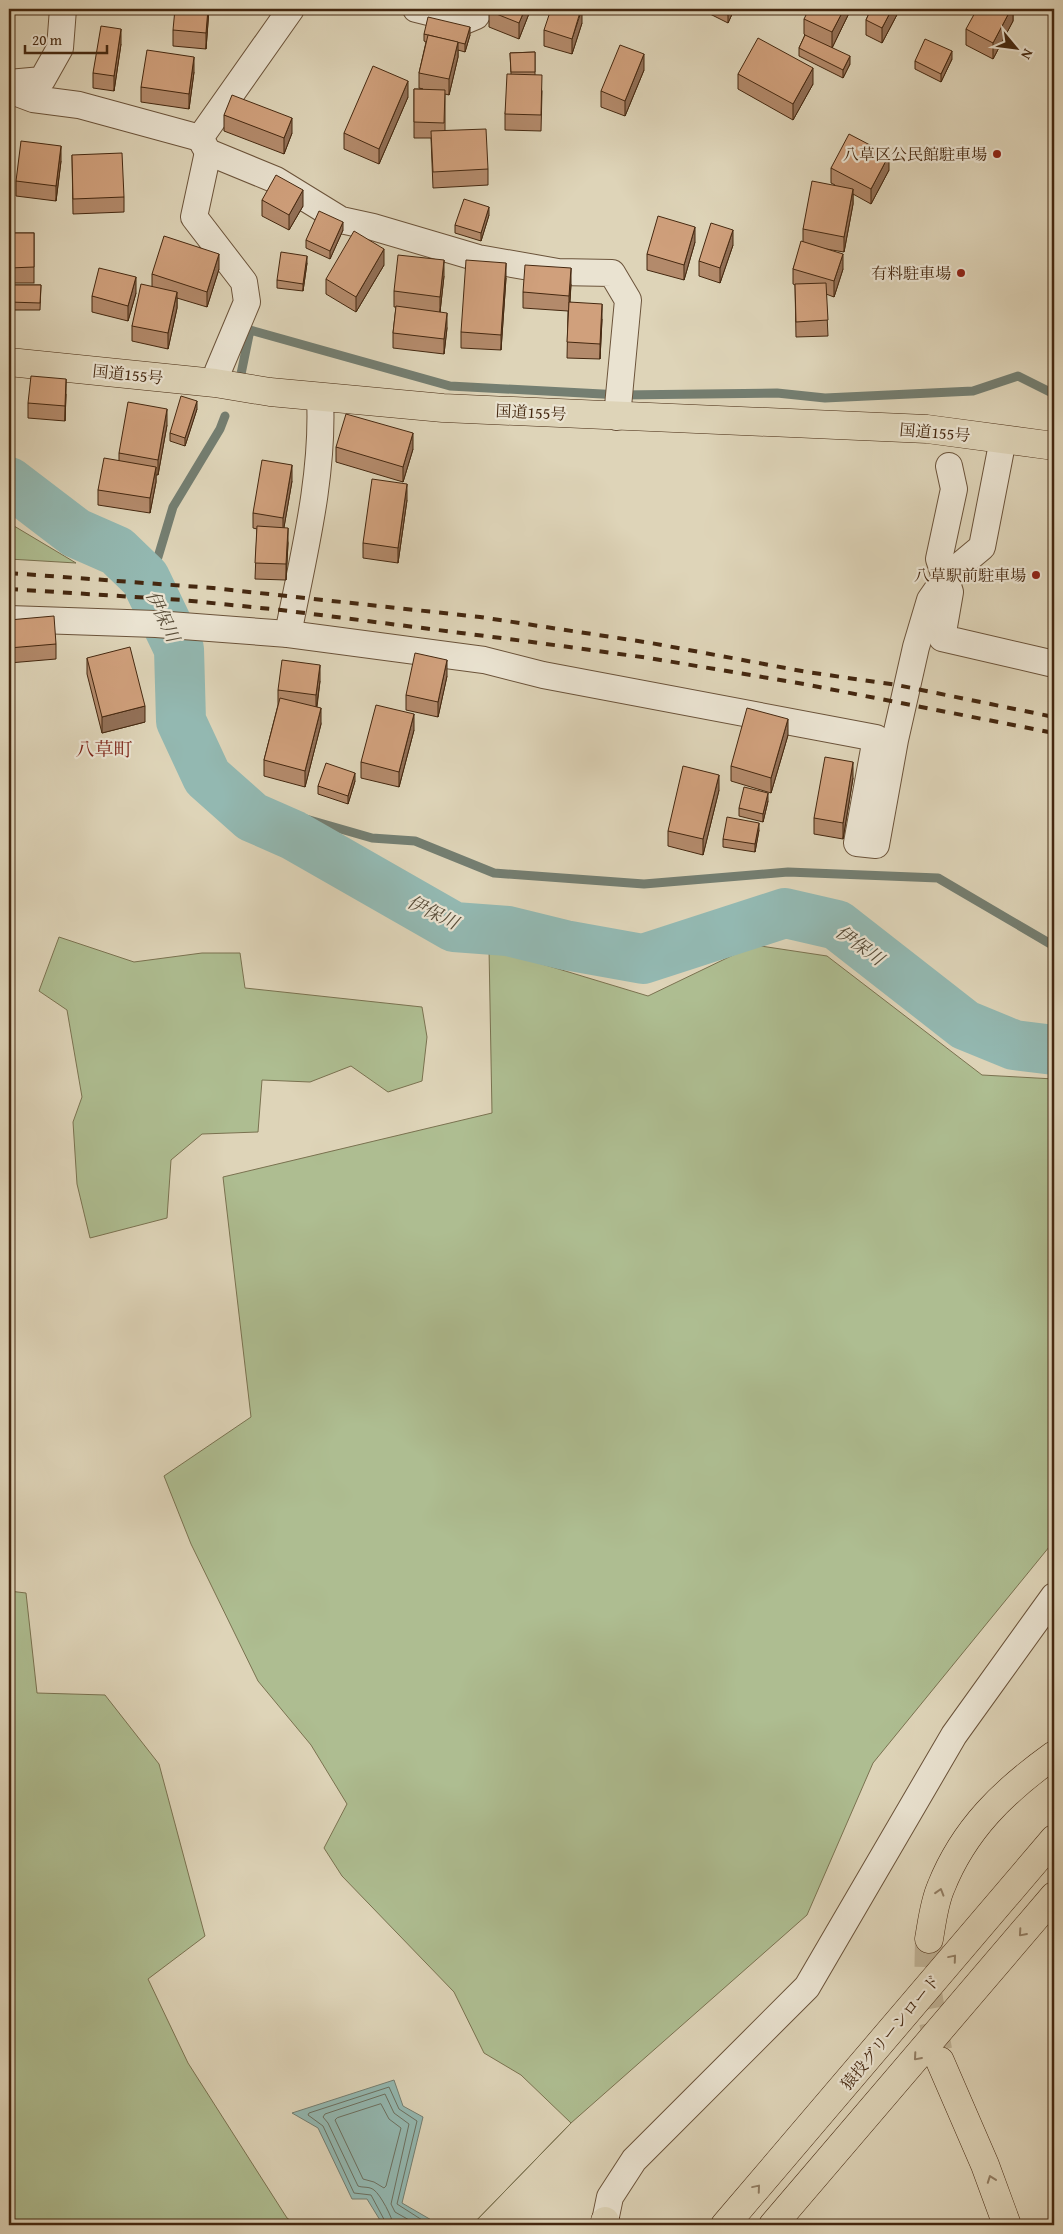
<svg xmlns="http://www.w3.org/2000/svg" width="1063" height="2234" viewBox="0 0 1063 2234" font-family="'Gentium Book Plus','Noto Serif JP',serif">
<rect width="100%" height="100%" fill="#ded4b8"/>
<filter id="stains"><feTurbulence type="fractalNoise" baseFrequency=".004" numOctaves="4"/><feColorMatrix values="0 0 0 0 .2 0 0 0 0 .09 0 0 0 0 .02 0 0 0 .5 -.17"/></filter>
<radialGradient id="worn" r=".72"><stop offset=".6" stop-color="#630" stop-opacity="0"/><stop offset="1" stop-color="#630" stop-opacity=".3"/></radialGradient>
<g fill="#aebd91" stroke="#7a7250">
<polygon points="9,523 76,563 9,559"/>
<polygon points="59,937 134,962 202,953 240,953 245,988 422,1007 427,1037 422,1081 388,1092 351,1066 310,1082 262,1080 258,1132 202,1134 171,1160 167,1218 90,1238 77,1184 73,1122 82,1097 67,1010 39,991"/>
<polygon points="754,945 827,956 982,1075 1054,1079 1054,1541 873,1763 807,1915 571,2123 472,2225 571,2123 521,2075 484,2053 454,1992 342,1876 324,1848 347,1804 311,1745 258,1681 191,1544 164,1476 251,1417 223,1177 492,1113 489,948 648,996"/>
<polygon points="9,1591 26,1593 37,1693 105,1695 159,1764 205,1936 148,1979 188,2063 287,2218 297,2225 9,2225"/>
</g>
<polygon fill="#93b8b1" stroke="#747e71" points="394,2080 403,2106 423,2117 402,2203 440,2225 383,2225 367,2199 352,2199 318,2128 292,2113"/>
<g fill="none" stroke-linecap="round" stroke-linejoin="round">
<g stroke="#6c7060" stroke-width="1">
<polygon points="381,2104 389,2119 401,2128 386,2186 384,2188 374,2182 363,2179 335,2120 337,2118"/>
<polyline points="387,2225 371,2195 354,2193 323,2126 308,2115 309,2113 389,2087 399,2109 417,2121 397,2204 430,2225"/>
<path d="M393 2225C393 2218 380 2194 374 2190 369 2186 363 2188 358 2186L328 2123 323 2117 325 2114 385 2094 394 2113 409 2124 391 2204 395 2212 418 2225"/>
</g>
<g stroke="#747e71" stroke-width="9">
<polyline points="241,374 250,330 450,386 621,395 777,393 825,398 973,391 1018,376 1054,394"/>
<polyline points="145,578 158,557 173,507 220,429 225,416"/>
<polyline points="299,817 372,838 415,841 494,873 644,884 788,872 938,878 1054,946"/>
</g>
<polyline stroke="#93b8b1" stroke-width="50" points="9,482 76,533 117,551 145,578 179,649 181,721 207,777 252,817 293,835 454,927 508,931 565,945 643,959 785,913 837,925 965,1025 1014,1045 1054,1050"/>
<polyline stroke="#bfb296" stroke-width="28" stroke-dasharray="28 14" stroke-linecap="butt" points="929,1939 928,1993 939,2055"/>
<g stroke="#6b533a" stroke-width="28">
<g id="minor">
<polyline points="416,9 464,21 476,16 480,9"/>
<polyline points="9,83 42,80 60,48 63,9"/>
<polyline points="9,90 33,99 79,105 200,138 208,152 276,180 341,220 373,227 478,258 558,272 612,273 628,300 617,417"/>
<polyline points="200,138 291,9"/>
<polyline points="208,152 194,217 244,282 247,302 218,371 215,383"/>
<polyline points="949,466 954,489 939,559 950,592 942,638 1054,664"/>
<polyline points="9,619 156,624 288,634 484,660 543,675 876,738 857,843 876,845 895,740 916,647 930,600 946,577 982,547 1003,439"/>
<path d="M288 634C303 557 324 477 320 397"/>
<polyline points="605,2221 610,2197 634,2160 807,1987 954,1735 1054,1596"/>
</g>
</g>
<g stroke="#452810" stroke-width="29">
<g id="major">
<path d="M929 1939C932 1922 934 1903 941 1887 964 1829 1004 1791 1054 1755"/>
<polyline points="940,2061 985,2165 1007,2225"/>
<polyline points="605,2221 607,2225"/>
<polyline points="725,2225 1054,1839"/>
<polyline points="773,2225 1054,1896"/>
</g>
</g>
<g stroke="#452810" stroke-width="29">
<polyline id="highway" points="9,362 215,383 270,392 443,408 927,429 1054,446"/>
</g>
<use href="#minor" stroke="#eae3d1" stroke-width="26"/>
<use href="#major" stroke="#ded4b8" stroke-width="28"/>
<use href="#highway" stroke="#ded4b8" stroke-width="28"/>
<g stroke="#452810" stroke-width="4" stroke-dasharray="9 9" stroke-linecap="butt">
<polyline points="9,573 213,588 480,617 651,643 807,672 897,685 1054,717"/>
<polyline points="9,589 182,600 281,610 532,642 649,658 804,684 1054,733"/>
</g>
</g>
<g fill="#b38a6b" stroke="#452810">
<polygon points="209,9 206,49 173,46 173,30"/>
<polygon points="530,9 530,11 519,39 489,27 489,11"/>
<polygon points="702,9 733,9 733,12 728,23 702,10"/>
<polygon points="851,9 832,48 850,64 843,78 799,56 799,48 805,35 804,34 804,19"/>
<polygon points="871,9 900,9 882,43 866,35 866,20"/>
<polygon points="1013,9 1013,21 993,59 966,45 966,29"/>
<polygon points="582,23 572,54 544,46 544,30"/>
<polygon points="424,34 470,35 465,52 458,50 458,57 449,95 445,94 445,131 488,169 488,185 433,188 431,138 414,138 414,89 423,89 419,88 419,73 426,42 424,41"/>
<polygon points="121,44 114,91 93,88 93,73"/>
<polygon points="535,52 535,75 542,91 541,131 505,130 505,114 511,74 510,53"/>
<polygon points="952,59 941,82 915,69 915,61"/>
<polygon points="644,70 625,116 601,107 601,91"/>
<polygon points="194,72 189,109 141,102 141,87"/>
<polygon points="738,74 813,84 793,120 738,89"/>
<polygon points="408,97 379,164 344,149 344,133"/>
<polygon points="224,115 292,133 284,154 224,131"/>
<polygon points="72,155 124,197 124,212 73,214"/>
<polygon points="61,161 56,201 16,196 16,181"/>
<polygon points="831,168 889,170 871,204 853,194 853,204 844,252 826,249 843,269 834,297 826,294 828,336 796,337 795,285 793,284 793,269 803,242 803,229 835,185 831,183"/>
<polygon points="262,200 303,206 289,230 262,216"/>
<polygon points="489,215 481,241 455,233 455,225"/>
<polygon points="343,230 330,259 306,248 306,240"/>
<rect x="9" y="233" width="25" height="50"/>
<polygon points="695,242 684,280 647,270 647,254"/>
<polygon points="733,245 720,283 699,276 699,261"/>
<polygon points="307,263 303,291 277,288 277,280"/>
<polygon points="384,265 356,312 326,294 326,279"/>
<polygon points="219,269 207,307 177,298 177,308 168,349 132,341 132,326 152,287 152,274"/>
<polygon points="444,276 440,312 447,328 444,354 393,348 393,333 396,307 394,307 394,291"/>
<polygon points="506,278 501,350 461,348 461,332"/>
<polygon points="571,284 570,302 602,319 600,359 567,358 568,311 523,308 523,292"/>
<polygon points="9,285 41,285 40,310 9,310"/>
<polygon points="136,293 128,321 92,312 92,296"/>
<polygon points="66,394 65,421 28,418 28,403"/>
<polygon points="197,409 185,446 170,441 170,433"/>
<polygon points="167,425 158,475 156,475 156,482 150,513 98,505 98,490 119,461 119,453"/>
<polygon points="336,447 413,449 403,482 336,462"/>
<polygon points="292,481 284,527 288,543 286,580 255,579 257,529 253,528 253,513"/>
<polygon points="407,500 398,563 363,558 363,543"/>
<polygon points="9,620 56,644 56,659 9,663"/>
<polygon points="87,658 145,722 102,733 87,674"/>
<polygon points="447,676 438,717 406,710 406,695"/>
<polygon points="320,681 317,707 321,724 305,787 264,776 264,760 278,705 278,690"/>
<polygon points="414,730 399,787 361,778 361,762"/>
<polygon points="788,735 771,793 731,781 731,766"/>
<polygon points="853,778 843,839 814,834 814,818"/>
<polygon points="355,781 348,804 318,794 318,786"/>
<polygon points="719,790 703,855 668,846 668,831"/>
<polygon points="768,801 763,822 739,816 739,808"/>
<polygon points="759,830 755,852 723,847 723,839"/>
</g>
<g fill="#927057" stroke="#452810">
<polygon points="208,9 209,9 206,49 206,33"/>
<polygon points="525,9 530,9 530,11 519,39 519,23"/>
<polygon points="582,9 582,23 572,54 572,39"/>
<polygon points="731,9 733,9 733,12 728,23 728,15"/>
<polygon points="844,9 851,9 832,48 832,32"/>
<polygon points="892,9 900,9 882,43 882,28"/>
<polygon points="1011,9 1013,9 1013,21 993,59 993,43"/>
<polygon points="470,27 470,35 465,52 465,44"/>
<polygon points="121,29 121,44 114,91 114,76"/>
<polygon points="458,42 458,57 449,95 449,79"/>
<polygon points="952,51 952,59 941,82 941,74"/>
<polygon points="644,54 644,70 625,116 625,101"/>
<polygon points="850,56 850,64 843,78 843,70"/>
<polygon points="194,57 194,72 189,109 189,94"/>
<polygon points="813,68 813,84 793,120 793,104"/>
<polygon points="408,81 408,97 379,164 379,149"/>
<polygon points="292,118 292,133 284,154 284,138"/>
<polygon points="61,146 61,161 56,201 56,186"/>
<polygon points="889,155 889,170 871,204 871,189"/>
<polygon points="853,189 853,204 844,252 844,237"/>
<polygon points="303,190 303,206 289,230 289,215"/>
<polygon points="489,207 489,215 481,241 481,233"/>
<polygon points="343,222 343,230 330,259 330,251"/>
<polygon points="695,227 695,242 684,280 684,265"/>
<polygon points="733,230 733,245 720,283 720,268"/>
<polygon points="384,249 384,265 356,312 356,297"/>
<polygon points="219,254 219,269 207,307 207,292"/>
<polygon points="843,254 843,269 834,297 834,281"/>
<polygon points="307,256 307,263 303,291 303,284"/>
<polygon points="444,260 444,276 440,312 440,297"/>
<polygon points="506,263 506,278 501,350 501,335"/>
<polygon points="571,268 571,284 569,311 569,296"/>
<polygon points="136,277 136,293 128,321 128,306"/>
<polygon points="177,292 177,308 168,349 168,333"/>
<polygon points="602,304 602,319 600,359 600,344"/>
<polygon points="447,313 447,328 444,354 444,339"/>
<polygon points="66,379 66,394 65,421 65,406"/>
<polygon points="197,401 197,409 185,446 185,438"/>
<polygon points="167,409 167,425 158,475 158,460"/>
<polygon points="413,433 413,449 403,482 403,467"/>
<polygon points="292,465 292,481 283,533 283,518"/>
<polygon points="156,467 156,482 150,513 150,498"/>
<polygon points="407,484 407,500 398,563 398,548"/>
<polygon points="288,528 288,543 286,580 286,564"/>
<polygon points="447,660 447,676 438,717 438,702"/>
<polygon points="320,665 320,681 316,710 316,695"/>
<polygon points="145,706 145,722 102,733 102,717"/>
<polygon points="321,708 321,724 305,787 305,771"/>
<polygon points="414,714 414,730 399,787 399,772"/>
<polygon points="788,719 788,735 771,793 771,778"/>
<polygon points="853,762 853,778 843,839 843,823"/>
<polygon points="355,773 355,781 348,804 348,796"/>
<polygon points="719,775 719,790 703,855 703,839"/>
<polygon points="768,793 768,801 763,822 763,814"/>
<polygon points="759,823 759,830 755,852 755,844"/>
</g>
<g fill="#d0a07c" stroke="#452810">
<polygon points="175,9 208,9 206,33 173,30"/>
<polygon points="490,9 525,9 519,23 489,11"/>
<polygon points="551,9 581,9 572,39 544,30"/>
<polygon points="715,9 731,9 728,15"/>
<polygon points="809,9 844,9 832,32 804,19"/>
<polygon points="871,9 892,9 882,28 866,20"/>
<polygon points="977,9 1011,9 993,43 966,29"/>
<polygon points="428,17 470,27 465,44 424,34"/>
<polygon points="101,26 121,29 114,76 93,73"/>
<polygon points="428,35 458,42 449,79 419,73"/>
<polygon points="805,35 850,56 843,70 799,48"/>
<polygon points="758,38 813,68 793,104 738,74"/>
<polygon points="925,39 952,51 941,74 915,61"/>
<polygon points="620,45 644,54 625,101 601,91"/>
<polygon points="147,50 194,57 189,94 141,87"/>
<polygon points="535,52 535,72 511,72 510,53"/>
<polygon points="373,66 408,81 379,149 344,133"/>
<polygon points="507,74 542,75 541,115 505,114"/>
<polygon points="414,89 445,90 444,123 414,122"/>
<polygon points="232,95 292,118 284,138 224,115"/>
<polygon points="486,129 488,169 433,172 431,131"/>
<polygon points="849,134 889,155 871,189 831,168"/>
<polygon points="21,141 61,146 56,186 16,181"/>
<polygon points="122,153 124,197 73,199 72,155"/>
<polygon points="276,175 303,190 289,215 262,200"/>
<polygon points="812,181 853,189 844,237 803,229"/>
<polygon points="464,199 489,207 481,233 455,225"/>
<polygon points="319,211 343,222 330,251 306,240"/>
<polygon points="658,216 695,227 684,265 647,254"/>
<polygon points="711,223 733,230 720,268 699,261"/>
<polygon points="354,231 384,249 356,297 326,279"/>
<polygon points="9,233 34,233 34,267 9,268"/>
<polygon points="164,236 219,254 207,292 152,274"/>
<polygon points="801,241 843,254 834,281 793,269"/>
<polygon points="281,252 307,256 303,284 277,280"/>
<polygon points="398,255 444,260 440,297 394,291"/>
<polygon points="466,260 506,263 501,335 461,332"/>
<polygon points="525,265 571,268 569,296 523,292"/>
<polygon points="99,268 136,277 128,306 92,296"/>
<polygon points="826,283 828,320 796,322 795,284"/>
<polygon points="141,284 177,292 168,333 132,326"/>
<polygon points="9,285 41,285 40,303 9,302"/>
<polygon points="569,302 602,304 600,344 567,342"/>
<polygon points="396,306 447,313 444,339 393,333"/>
<polygon points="31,376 66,379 65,406 28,403"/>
<polygon points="181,396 197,401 185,438 170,433"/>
<polygon points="128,402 167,409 158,460 119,453"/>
<polygon points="346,414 413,433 403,467 336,447"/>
<polygon points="104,458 156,467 150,498 98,490"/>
<polygon points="262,460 292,465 283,518 253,513"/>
<polygon points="372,479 407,484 398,548 363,543"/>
<polygon points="257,526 288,528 286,564 255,563"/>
<polygon points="54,616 56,644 9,648 9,620"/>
<polygon points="130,647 145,706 102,717 87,658"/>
<polygon points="415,653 447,660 438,702 406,695"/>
<polygon points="282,660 320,665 316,695 278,690"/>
<polygon points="280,698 321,708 305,771 264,760"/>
<polygon points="376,705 414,714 399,772 361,762"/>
<polygon points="747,708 788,719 771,778 731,766"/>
<polygon points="825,757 853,762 843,823 814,818"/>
<polygon points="326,763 355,773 348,796 318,786"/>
<polygon points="683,766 719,775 703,839 668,831"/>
<polygon points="744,787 768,793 763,814 739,808"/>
<polygon points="727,817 759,823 755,844 723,839"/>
</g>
<defs><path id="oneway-chevron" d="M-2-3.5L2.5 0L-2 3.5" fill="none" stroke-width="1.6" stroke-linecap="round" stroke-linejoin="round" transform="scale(1.25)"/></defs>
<g stroke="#927e64">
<use href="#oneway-chevron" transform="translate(940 1892) rotate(-73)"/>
<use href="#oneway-chevron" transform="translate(1022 1933) rotate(131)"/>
<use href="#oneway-chevron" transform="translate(953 1958) rotate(-50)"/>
<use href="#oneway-chevron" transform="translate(917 2057) rotate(131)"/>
<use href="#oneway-chevron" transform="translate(991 2179) rotate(-110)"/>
<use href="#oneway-chevron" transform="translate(757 2188) rotate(-50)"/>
</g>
<g fill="#8f2418" stroke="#eae3d1" stroke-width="2">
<circle cx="997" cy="154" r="5"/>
<circle cx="961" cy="273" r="5"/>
<circle cx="1036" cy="575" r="5"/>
</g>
<g text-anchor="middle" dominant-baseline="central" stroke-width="4.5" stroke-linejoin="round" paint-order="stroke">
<g font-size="16" fill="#452810" stroke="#eae3d1" text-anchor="end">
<text x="987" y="154">八草区公民館駐車場</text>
<text x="951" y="273">有料駐車場</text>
<text x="1026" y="575">八草駅前駐車場</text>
</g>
<g font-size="16" fill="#452810" stroke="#eae3d1">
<text transform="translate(128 374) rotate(6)">国道155号</text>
<text transform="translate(531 412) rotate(3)">国道155号</text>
<text transform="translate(935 432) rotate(5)">国道155号</text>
<text transform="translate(890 2032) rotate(-50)">猿投グリーンロード</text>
</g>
<g font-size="18" font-style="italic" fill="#584c38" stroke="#eae3d1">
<text transform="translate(163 616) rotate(65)">伊保川</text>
<text transform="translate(433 912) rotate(26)">伊保川</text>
<text transform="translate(860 945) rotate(36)">伊保川</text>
</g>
<g font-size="19" fill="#7a1f14" stroke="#eae3d1">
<text x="104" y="749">八草町</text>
</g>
</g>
<rect width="1063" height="2234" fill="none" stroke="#ded4b8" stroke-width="30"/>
<rect x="10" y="10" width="1043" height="2214" fill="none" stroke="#452810" stroke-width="2.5"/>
<rect x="15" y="15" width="1033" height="2204" fill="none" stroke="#452810"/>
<g transform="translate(1016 48) rotate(119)" stroke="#eae3d1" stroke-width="4" paint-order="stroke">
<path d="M0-4L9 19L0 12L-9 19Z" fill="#452810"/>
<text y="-8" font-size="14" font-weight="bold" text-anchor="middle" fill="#452810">N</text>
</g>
<path d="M25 45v8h82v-8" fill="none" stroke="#452810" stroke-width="2.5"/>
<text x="32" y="45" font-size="15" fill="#452810" stroke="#eae3d1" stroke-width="4" paint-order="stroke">20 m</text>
<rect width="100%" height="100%" filter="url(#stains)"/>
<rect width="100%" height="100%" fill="url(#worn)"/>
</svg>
